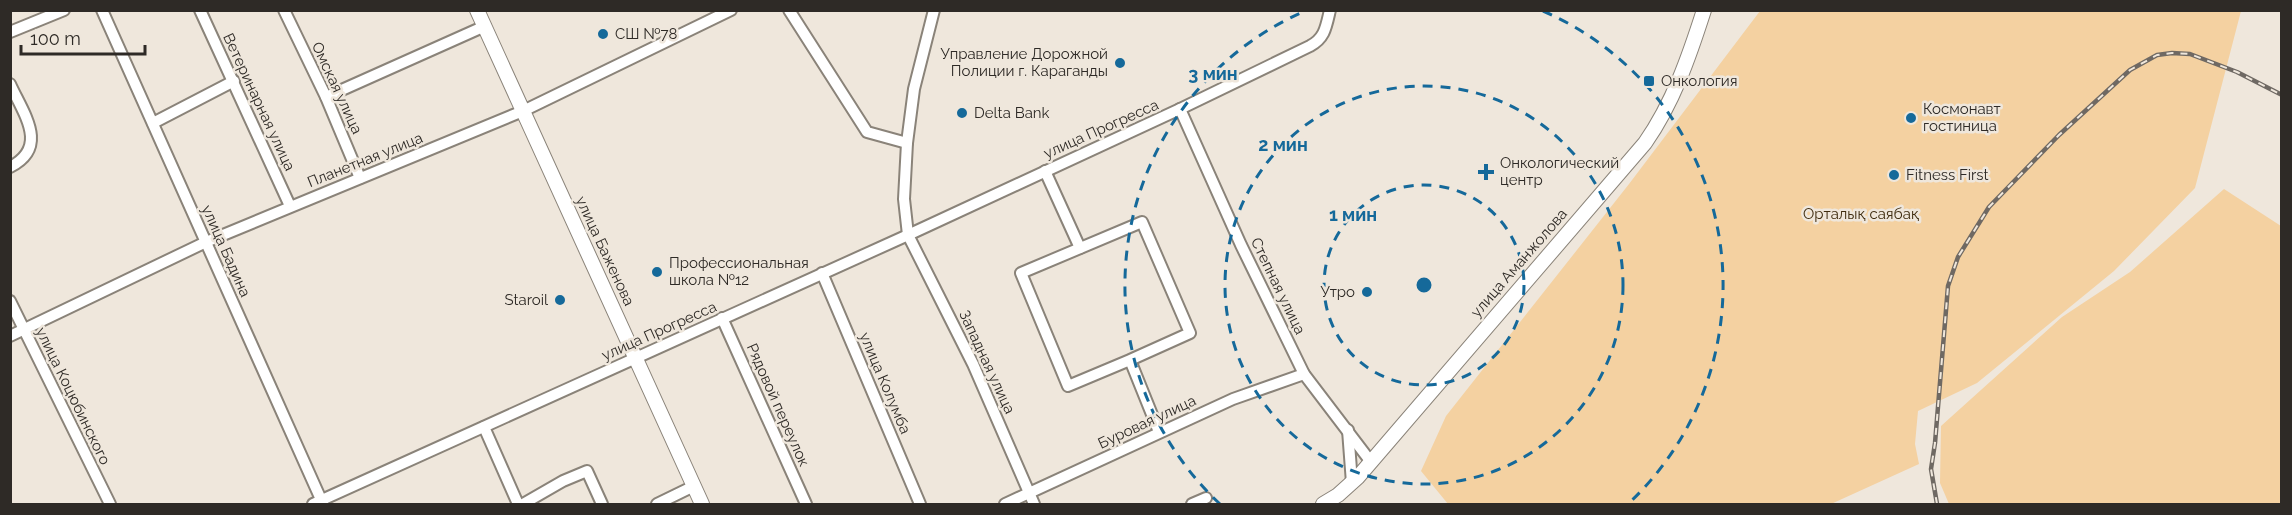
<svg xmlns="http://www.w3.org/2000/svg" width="2292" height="515" viewBox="0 0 2292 515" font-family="Raleway,sans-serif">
<rect width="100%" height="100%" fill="#efe7dc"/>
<g fill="#f4d1a1">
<polygon points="1760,11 2241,11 2195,188 2114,271 1977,383 1918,411 1915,444 1919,464 1831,504 1448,504 1421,471 1446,416 1629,184"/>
<polygon points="2224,189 2281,226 2281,504 1949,504 1940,483 1941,426 2062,317 2130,272"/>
</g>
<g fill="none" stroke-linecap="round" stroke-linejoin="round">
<g stroke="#8a8379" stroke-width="14">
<g id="minor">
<polyline points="102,10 323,504"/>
<polyline points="200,10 290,206"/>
<polyline points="284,10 326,97 360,178"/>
<polyline points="789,10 867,132 907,143"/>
<polyline points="934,10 914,89 907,143 904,199 908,235 973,364 1034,504"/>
<polyline points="10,32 64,10"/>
<path d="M10 84C23 113 50 147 10 167"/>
<polyline points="326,97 485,26"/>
<polyline points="1180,109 1241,245 1304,374 1371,462"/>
<polyline points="153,123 234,81"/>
<polyline points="1045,171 1080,248"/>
<polyline points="822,273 920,504"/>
<polyline points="10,301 110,504"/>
<polyline points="722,318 806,504"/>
<polyline points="10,336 206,242 523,111 731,10"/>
<polyline points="1130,360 1068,386 1021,273 1142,222 1190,333 1130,360 1159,432"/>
<polyline points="484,427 518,504"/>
<polyline points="1348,430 1352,483"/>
<path d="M313 504 908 235 1180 109 1310 46C1325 38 1326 27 1330 10"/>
<polyline points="523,504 563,481 587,471 602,504"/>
<polyline points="657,504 694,486"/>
<polyline points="1005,504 1233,399 1304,374"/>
<polyline points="1192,504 1206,498"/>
</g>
</g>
<g stroke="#8a8379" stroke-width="16">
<g id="major">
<polyline points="477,10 702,504"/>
<path d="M1323 504 1338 495 1358 477 1645 143C1673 103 1689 57 1704 10"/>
</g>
</g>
<use href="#minor" stroke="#fff" stroke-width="10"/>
<use href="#major" stroke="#fff" stroke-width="14"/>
<g stroke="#6f6963" stroke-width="4.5">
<polyline id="rail" points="1937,504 1931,469 1935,443 1948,286 1958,257 1989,207 2059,135 2130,70 2157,55 2172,53 2190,54 2237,72 2282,95"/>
</g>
<use href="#rail" stroke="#efe7dc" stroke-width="2" stroke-dasharray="7" stroke-linecap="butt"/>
</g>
<g fill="none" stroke="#15699a" stroke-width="3" stroke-dasharray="10 8">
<circle cx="1424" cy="285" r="100"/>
<circle cx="1424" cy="285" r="199"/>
<path d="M1220 504A299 299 0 0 1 1305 11M1543 11A299 299 0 0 1 1628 504"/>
</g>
<g fill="#15699a" stroke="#efe7dc" stroke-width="2">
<circle cx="603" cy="34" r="6"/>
<circle cx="1120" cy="63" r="6"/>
<rect x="1643" y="75" width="12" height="12" rx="3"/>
<circle cx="962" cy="113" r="6"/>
<circle cx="1911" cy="118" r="6"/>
<path d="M1483 163h6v6h6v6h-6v6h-6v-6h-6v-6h6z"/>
<circle cx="1894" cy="175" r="6"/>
<circle cx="657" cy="272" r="6"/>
<circle cx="1367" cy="292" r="6"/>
<circle cx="560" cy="300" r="6"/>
</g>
<g text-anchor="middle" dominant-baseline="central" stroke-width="5" stroke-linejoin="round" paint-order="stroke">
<g font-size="15" fill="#2e2a26" stroke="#efe7dc" text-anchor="start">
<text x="615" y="34">СШ №78</text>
<text x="1108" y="54" text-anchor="end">Управление Дорожной<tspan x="1108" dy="17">Полиции г. Караганды</tspan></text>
<text x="1661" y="81">Онкология</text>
<text x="1923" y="109">Космонавт<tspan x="1923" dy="17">гостиница</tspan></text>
<text x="974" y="113">Delta Bank</text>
<text x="1500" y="163">Онкологический<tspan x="1500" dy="17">центр</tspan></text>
<text x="1906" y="175">Fitness First</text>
<text x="669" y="263">Профессиональная<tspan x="669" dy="17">школа №12</tspan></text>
<text x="1355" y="292" text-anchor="end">Утро</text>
<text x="548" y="300" text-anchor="end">Staroil</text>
</g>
<g font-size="15" fill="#2e2a26" stroke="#efe7dc">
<text transform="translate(337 88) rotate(65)">Омская улица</text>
<text transform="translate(259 102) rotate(65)">Ветеринарная улица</text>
<text transform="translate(1101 129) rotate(-24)">улица Прогресса</text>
<text transform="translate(365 160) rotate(-22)">Планетная улица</text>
<text transform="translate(226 251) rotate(66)">улица Бадина</text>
<text transform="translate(605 251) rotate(65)">улица Баженова</text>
<text transform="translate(1519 263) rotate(-49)">улица Аманжолова</text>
<text transform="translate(1278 286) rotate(64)">Степная улица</text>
<text transform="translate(659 331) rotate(-24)">улица Прогресса</text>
<text transform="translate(987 362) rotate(65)">Западная улица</text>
<text transform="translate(885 383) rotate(67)">улица Колумба</text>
<text transform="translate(73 396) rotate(64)">улица Коцюбинского</text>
<text transform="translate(778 405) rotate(66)">Рядовой переулок</text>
<text transform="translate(1147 422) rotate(-25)">Буровая улица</text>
</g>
<g font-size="15" fill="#3f2c0f" stroke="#efe7dc">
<text x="1861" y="214">Орталық саябақ</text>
</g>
</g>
<circle cx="1424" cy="285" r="9" fill="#15699a" stroke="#efe7dc" stroke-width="3"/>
<g font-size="18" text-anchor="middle" font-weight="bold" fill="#15699a" stroke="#efe7dc" stroke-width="5" stroke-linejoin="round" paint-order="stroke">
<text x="1213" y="80">3 мин</text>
<text x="1283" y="151">2 мин</text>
<text x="1353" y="221">1 мин</text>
</g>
<rect width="2292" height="515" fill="none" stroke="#2e2a26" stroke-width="24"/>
<path d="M21 45v9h124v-9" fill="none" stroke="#2e2a26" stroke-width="3"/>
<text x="30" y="45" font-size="18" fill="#2e2a26" stroke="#efe7dc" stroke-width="4.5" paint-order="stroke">100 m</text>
</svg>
